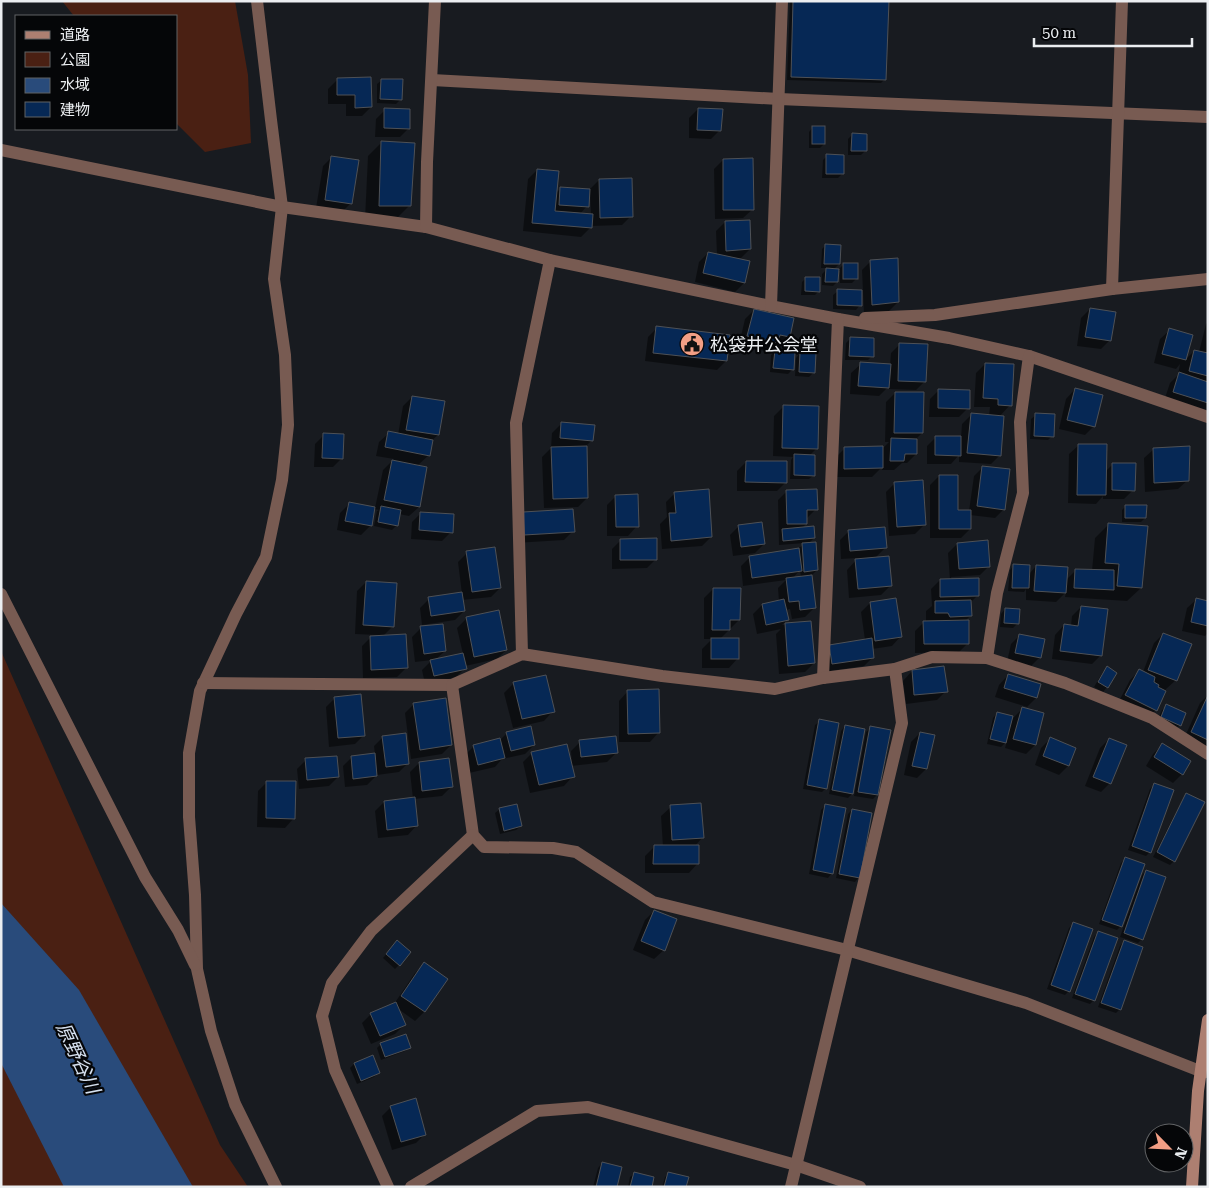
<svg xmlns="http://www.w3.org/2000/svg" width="1209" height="1188" viewBox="0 0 1209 1188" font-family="'Roboto Serif','Noto Sans JP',serif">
<rect width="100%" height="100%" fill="#181b20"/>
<g fill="#4a2013">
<polygon points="62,1 235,1 248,75 251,143 205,152 176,123 176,16 74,16"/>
<polygon points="1,651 220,1145 248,1187 1,1187"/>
</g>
<polygon fill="#294b7b" points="1,903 79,990 193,1187 64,1187 1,1063"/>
<g fill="#0007" fill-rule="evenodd">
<polygon points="790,1 888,1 885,79 881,83 787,80"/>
<polygon points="337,80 371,107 362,116 346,116 346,104 328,104 328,89"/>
<polygon points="382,80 401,99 396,104 377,103 377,84"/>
<polygon points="698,109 720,130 711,139 689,138 689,118"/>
<polygon points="385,110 409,128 400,137 375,137 376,119"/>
<polygon points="813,127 824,144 820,148 809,148 809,132"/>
<polygon points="852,135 865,151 861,155 848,155 848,139"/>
<polygon points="382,142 410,205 396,219 365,219 368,156"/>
<polygon points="827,156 842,174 838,178 822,178 823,160"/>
<polygon points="332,157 351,203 342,212 316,208 323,166"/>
<polygon points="723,160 753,209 743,218 715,219 714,169"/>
<path d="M537 170 555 194 561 188 590 190V189L599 180 631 216 622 225 591 226 590 228 581 237 523 231 528 179ZM588 191H590L591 215 580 214 587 206Z"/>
<polygon points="725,222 750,249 741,258 734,258 744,283 735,292 695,282 699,262 708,253 717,255 716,231"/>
<polygon points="826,245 839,264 833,270 840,270 840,268 844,264 856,279 852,283 840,283 840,271 837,271 837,282 833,286 822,285 822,274 828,268 821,268 822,249"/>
<polygon points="871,261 898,302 889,311 864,314 862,270"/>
<polygon points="806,278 819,291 815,295 801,295 802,282"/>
<polygon points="838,291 860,305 856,310 833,309 833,295"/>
<polygon points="1090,309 1110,340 1101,349 1077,346 1081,318"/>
<polygon points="754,310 789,337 780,346 775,345 768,352 739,345 745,319"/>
<polygon points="1208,322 1208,413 1164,401 1170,383 1178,375 1180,364 1176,369 1154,363 1160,339 1170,330 1192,336 1185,360 1194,351 1199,352 1206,324"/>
<polygon points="657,328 726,361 717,370 645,361 648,337"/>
<polygon points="850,339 872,356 868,360 845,360 846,343"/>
<polygon points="900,344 925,381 916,390 889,389 889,386 879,396 850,394 851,373 861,364 890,365 891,353"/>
<polygon points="776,351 792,370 788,374 770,372 771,355"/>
<polygon points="800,353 813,373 809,377 795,376 796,358"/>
<polygon points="985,364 1010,405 999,417 1000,455 991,464 959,462 959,455 951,464 927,464 927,446 936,437 961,438 962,424 971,415 989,416 990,407 974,407 976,373"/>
<polygon points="1075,389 1094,426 1085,435 1059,429 1066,399"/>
<polygon points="939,390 968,408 959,417 929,417 930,399"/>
<polygon points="895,393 922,433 916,439 916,454 907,463 902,463 894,470 882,470 882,467 872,477 836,477 836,457 845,448 883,448 889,442 885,442 886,402"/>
<polygon points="412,397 438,435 431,441 429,455 417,466 419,507 409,516 399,514 396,526 392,530 374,526 377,511 379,510 374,509 370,526 361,535 337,530 340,513 349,504 375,508 383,470 394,459 376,456 379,442 389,433 398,435 403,406"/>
<polygon points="783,407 817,448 809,456 814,475 809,479 790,479 791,460 793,457 773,456 774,416"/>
<polygon points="1036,415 1052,436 1048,440 1030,439 1031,419"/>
<polygon points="562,423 592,440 585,447 587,498 578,507 544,508 542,457 551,448 552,433"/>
<polygon points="324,435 342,458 333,467 314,467 315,444"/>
<polygon points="1079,445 1105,472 1113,464 1133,490 1124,499 1103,499 1103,496 1096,504 1068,503 1069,454"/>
<polygon points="1154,449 1188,480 1178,489 1145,492 1144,458"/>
<polygon points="746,462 786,482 777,491 737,491 737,471"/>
<polygon points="983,467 1004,509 995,518 970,515 970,529 961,538 930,538 930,485 939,476 957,511 969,511 974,476"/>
<polygon points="895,483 924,525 915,534 889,536 886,492"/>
<path d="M787 491 816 509 807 518H806V524L801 529 814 538 808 544 817 570 813 574H810L814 608 805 617 792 619 790 609 785 610 787 620 782 625 810 622 814 663 805 672 779 674 776 634 781 629 757 634 753 614 762 605 779 602 778 588 786 580 743 586 741 566 750 557 798 549 805 543 779 545 778 500ZM800 570 801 577 792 579Z"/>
<polygon points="675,493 711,537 702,546 662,549 660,524 667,517 666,502"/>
<polygon points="616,496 637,526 628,536 607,536 607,505"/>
<polygon points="1126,506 1145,518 1141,522 1122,522 1122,510"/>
<polygon points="421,513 451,532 442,541 411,539 412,522"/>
<polygon points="514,522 573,531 564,540 515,543"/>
<polygon points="1109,524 1141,588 1127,601 1065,597 1066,592 1056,602 1026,600 1026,589 1024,592 1008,591 1010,570 1014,565 1029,574 1036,566 1066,580 1076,570 1092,571 1095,538"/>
<polygon points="739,526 764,544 755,553 733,556 730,535"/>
<polygon points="849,531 886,547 874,559 890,586 881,595 849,598 847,570 858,558 841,559 840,540"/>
<polygon points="621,540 656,559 647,568 612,569 612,549"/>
<polygon points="957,544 989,566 980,575 951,577 952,580 978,595 970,603 970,616 965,621 968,643 959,652 915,653 915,631 924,622 926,622 926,611 932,606 931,589 940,580 950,580 948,553"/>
<polygon points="467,553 500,588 491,597 462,600 464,611 455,620 422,625 420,608 429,599 462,594 458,562"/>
<polygon points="366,582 393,626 382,637 406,668 397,677 363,678 362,646 371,637 377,637 377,635 355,634 357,591"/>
<polygon points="713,589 739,620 720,639 738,658 729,668 702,668 702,649 712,639 704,639 704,598"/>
<polygon points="1197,599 1208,602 1208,633 1205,636 1182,631 1187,608"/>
<polygon points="870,603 901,636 892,646 872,649 873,657 864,666 823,672 821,655 865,640 861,612"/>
<polygon points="1081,607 1101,655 1092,664 1052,659 1055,635 1064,625 1071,626 1072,616"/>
<polygon points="1005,609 1018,623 1013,628 1000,627 1001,614"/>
<polygon points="466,619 506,650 497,659 465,666 465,668 456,677 425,684 422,670 432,660 415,662 412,637 421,628 445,651 435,660 463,654 457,628"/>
<polygon points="1163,634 1176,680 1166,689 1156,710 1146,719 1117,705 1130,680 1139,671 1143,672 1154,643"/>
<polygon points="1020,635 1040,657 1031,666 1007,662 1011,644"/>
<polygon points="1107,668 1116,673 1107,687 1103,692 1094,687 1103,672"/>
<polygon points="912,671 946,691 937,700 906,704 903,681"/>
<polygon points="1008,675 1036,698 1027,707 995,697 999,685"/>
<polygon points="513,684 553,711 544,721 513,728 504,693"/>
<polygon points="628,691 659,732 650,742 619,742 619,701"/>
<polygon points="1208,695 1208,752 1183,741 1200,703"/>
<polygon points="335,698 364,735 355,744 329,747 326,707"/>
<polygon points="414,704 451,745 442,754 411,759 405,713"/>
<polygon points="1167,706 1180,725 1176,729 1157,721 1162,710"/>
<polygon points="1022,709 1043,714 1035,745 1026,754 1005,748 1007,741 1001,747 987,744 993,718 997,713 1011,720"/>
<polygon points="820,721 826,788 822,792 803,789 815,725"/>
<polygon points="845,726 852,794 848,798 829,794 841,731"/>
<polygon points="871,728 877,795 873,799 854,796 866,732"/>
<polygon points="507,733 534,745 525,754 502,759 495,767 469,773 465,755 474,746 501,739"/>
<polygon points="920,733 926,769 917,778 904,775 911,742"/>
<polygon points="383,737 408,763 399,772 377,775 367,785 345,787 343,766 352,757 375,755 374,746"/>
<polygon points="1050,739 1068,766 1059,775 1035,765 1041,748"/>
<polygon points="1109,739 1110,783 1101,792 1085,786 1100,748"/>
<polygon points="580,742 616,753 607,762 571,766 573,776 564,786 530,793 523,762 532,753 572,764 571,751"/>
<polygon points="1162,745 1182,774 1173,783 1146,766 1153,754"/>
<polygon points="306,760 338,777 329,786 299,789 297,769"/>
<polygon points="448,760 452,786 442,796 414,799 417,825 408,835 378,838 375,811 384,802 413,799 410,772 419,763"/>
<polygon points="267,782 294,818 285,828 257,827 258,791"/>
<polygon points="1155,784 1150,852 1146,856 1128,850 1150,789"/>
<polygon points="1187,794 1174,861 1170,865 1153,857 1183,799"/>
<polygon points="825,806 832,873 828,878 809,874 821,810"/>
<polygon points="671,807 702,838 694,847 698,863 689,873 645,873 645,856 654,847 663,847 661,816"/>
<polygon points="500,809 521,826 516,830 500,834 495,813"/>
<polygon points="852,810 859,877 855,882 836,878 848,814"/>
<polygon points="1125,859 1121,926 1117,930 1099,924 1121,863"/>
<polygon points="1146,871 1142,939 1138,943 1120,937 1142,875"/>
<polygon points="654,911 664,950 654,959 633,950 645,920"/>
<polygon points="1074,923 1069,991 1065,995 1047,989 1069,928"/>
<polygon points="1098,932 1094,1000 1090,1004 1072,998 1094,937"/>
<polygon points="1124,941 1120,1009 1116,1013 1098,1007 1120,946"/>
<polygon points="393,946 399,965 395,969 383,958"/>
<polygon points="424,964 446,979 424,1012 415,1021 397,1008 404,1025 395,1034 371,1044 362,1023 371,1014 394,1004 415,973"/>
<polygon points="381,1044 410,1047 405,1051 381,1060 377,1048"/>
<polygon points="354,1064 378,1073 374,1077 357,1084 350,1068"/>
<polygon points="391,1107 425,1134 416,1143 392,1150 382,1116"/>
<polygon points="602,1163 616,1187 593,1187 598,1168"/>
<polygon points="635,1173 651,1187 628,1187 630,1177"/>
<polygon points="669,1173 685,1187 662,1187 665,1177"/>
</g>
<g fill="#062855" stroke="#4e5156">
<polygon points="793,1 889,1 886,80 791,77"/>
<polygon points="371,77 372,107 355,108 355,95 337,95 337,78"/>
<polygon points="381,79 403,79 402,100 380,99"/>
<polygon points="384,108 410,109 410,129 384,128"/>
<polygon points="698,108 723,109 721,131 697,130"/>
<rect x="812" y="126" width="13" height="18"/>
<polygon points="852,133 867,134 867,151 851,151"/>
<polygon points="381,141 415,143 411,206 379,206"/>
<polygon points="826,154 844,155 844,174 826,174"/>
<polygon points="331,156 359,160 352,204 325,200"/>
<polygon points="753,158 754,210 723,210 723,159"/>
<polygon points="537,169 559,171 555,211 593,214 592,228 532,223"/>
<polygon points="632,178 633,217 600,218 599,179"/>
<polygon points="560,187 590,189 589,207 559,205"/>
<polygon points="750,220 751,249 726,251 725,221"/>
<polygon points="825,244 841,245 840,264 824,264"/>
<polygon points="708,252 750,261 745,283 703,273"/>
<polygon points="898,258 899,302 872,305 870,260"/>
<rect x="843" y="263" width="15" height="16"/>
<polygon points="826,268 839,269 838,282 825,282"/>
<polygon points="805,277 820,277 820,292 805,291"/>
<polygon points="837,289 862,290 862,306 837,305"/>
<polygon points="1090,308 1116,312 1111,341 1085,337"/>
<polygon points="754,309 794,318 790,337 780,335 778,343 747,336"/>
<polygon points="656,326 730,335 727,361 653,353"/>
<polygon points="1169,328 1193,335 1186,360 1162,354"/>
<polygon points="850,337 874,338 874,357 849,356"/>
<polygon points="899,343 928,344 926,382 898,381"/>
<polygon points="775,350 795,352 794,370 773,368"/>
<polygon points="1194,350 1208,353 1208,376 1189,371"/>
<polygon points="800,352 816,353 815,373 799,372"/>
<polygon points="860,362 891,364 889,388 858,386"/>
<polygon points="985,363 1014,364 1012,406 998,405 998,399 983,398"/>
<polygon points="1179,372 1208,382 1208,403 1173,392"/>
<polygon points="1075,388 1103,395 1095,427 1067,420"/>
<polygon points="938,389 970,390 970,409 938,408"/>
<polygon points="895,392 924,392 923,433 894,433"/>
<polygon points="412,396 445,401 439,435 406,430"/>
<polygon points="783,405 819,406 818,449 782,448"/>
<polygon points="971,413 1004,416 1001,456 967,453"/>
<polygon points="1035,413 1055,414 1054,437 1034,436"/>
<polygon points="561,422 595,425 593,441 560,438"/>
<polygon points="388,431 433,440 430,456 385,447"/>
<polygon points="323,433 344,434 343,459 322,458"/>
<polygon points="935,436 961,436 961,456 935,455"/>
<polygon points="891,438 917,439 917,454 905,454 904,461 890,461"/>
<polygon points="1078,444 1107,444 1106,495 1077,495"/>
<polygon points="587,446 588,498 553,499 551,447"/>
<polygon points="883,446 883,468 844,469 844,447"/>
<polygon points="1190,446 1189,481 1154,483 1153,448"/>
<polygon points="794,454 815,455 815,476 794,475"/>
<polygon points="392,460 427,467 420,507 384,500"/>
<polygon points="746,461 787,461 787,483 745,482"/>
<polygon points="1112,463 1136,463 1135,491 1112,490"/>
<polygon points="982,466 1010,469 1005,510 977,506"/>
<polygon points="939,475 958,475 958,510 971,510 971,529 939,529"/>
<polygon points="923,480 926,525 897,527 894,482"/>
<polygon points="709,489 712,537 671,541 669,513 676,513 674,492"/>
<polygon points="817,489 818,510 807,510 807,524 787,524 786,490"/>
<polygon points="638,494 639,527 616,527 615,495"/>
<polygon points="349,502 375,507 372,526 345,521"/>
<polygon points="1125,505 1147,505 1146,518 1125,518"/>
<polygon points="381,506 401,510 398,526 378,522"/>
<polygon points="573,509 575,532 524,535 523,512"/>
<polygon points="420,512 454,514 453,533 419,530"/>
<polygon points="762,522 765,544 741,547 738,525"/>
<polygon points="1108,523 1148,526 1142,588 1117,586 1119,564 1105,563"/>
<polygon points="814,526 815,538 783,541 782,529"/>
<polygon points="885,527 887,548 850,551 848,530"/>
<polygon points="657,538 657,560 620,560 620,539"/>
<polygon points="988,540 990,567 959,569 957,543"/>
<polygon points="816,542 818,570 804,572 802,543"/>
<polygon points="495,547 501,588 472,592 466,551"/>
<polygon points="799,548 802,571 752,578 749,556"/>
<polygon points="889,556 892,586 858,589 855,559"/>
<polygon points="1013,564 1030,565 1029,588 1012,588"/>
<polygon points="1036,565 1068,567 1066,593 1034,591"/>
<polygon points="1075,569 1114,570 1114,590 1074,588"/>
<polygon points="812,575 816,608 800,610 799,601 789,602 786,578"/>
<polygon points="979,578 979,596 940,597 940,579"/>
<polygon points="366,581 397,583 394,627 363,625"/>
<polygon points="713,588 741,588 740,620 730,620 730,630 712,630"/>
<polygon points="462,592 465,611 431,616 428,597"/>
<polygon points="896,598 902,637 875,641 870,602"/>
<polygon points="1196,598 1208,601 1208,626 1191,622"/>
<polygon points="784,599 789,620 766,625 762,604"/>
<polygon points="971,600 972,616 950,617 948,613 935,613 935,601"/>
<polygon points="1081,606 1108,609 1102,656 1060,651 1064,624 1078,626"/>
<polygon points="1005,608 1020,609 1019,624 1004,623"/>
<polygon points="499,610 507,650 474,657 466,617"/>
<polygon points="969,620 969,644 924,644 923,621"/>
<polygon points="811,621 815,663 788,666 785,623"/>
<polygon points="443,624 446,651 424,654 420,626"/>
<polygon points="1163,633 1192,644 1177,681 1148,670"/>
<polygon points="406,634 408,668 371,670 370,636"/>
<polygon points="1019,634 1045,639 1041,658 1015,653"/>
<rect x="711" y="638" width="28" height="21"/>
<polygon points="872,638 874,658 832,664 829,645"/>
<polygon points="463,653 467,669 434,676 430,660"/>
<polygon points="944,666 948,692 914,695 912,670"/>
<polygon points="1107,666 1117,673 1108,688 1098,682"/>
<polygon points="1139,669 1155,677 1154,682 1159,685 1158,687 1166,691 1157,711 1125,695"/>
<polygon points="1008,674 1041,684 1037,698 1004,688"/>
<polygon points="546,675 555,712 522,719 513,682"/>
<polygon points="659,689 660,733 628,734 627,690"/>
<polygon points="361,694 365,736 338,738 334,697"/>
<polygon points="1208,695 1208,740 1191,732"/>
<polygon points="446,698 452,745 420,750 413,703"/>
<polygon points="1166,704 1186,713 1181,726 1161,717"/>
<polygon points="1022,707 1044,713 1036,745 1013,739"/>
<polygon points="997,712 1013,716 1006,743 990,739"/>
<polygon points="819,719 839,723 827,789 807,785"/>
<polygon points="845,725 865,729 853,794 832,790"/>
<polygon points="531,726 535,745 511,751 506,732"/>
<polygon points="870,726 891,730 878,795 858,792"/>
<polygon points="920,732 935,735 927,769 912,766"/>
<polygon points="406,733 409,764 386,767 382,736"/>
<polygon points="616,736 618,753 581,757 579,740"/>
<polygon points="1050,737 1076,748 1069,766 1043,756"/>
<polygon points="500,738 505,758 478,765 473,745"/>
<polygon points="1109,738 1127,745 1111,784 1093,777"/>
<polygon points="1162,743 1191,761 1183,775 1154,757"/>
<polygon points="567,744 575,777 539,785 531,752"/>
<polygon points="375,753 377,776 353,779 351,756"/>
<polygon points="337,756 339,777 307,780 305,758"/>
<polygon points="449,758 453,787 422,791 419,762"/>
<polygon points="266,781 296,781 295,819 266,818"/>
<polygon points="1154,783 1174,790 1151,853 1132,846"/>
<polygon points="1186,793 1205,802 1175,862 1157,852"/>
<polygon points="415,797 418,826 387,830 384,801"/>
<polygon points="701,803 704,838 672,840 670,805"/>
<polygon points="517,804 522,826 504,831 499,808"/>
<polygon points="825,804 846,808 833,874 813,870"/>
<polygon points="852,809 872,813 860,878 839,874"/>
<polygon points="654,845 699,845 699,864 653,864"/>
<polygon points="1125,857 1145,864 1122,927 1102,920"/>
<polygon points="1146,870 1166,877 1143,940 1124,933"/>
<polygon points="654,910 677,919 665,951 641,941"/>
<polygon points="1073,922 1093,929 1070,992 1051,985"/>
<polygon points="1098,931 1118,938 1095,1001 1075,994"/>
<polygon points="397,940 411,952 400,966 386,954"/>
<polygon points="1124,940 1143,947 1121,1010 1101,1003"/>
<polygon points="424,962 448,979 425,1012 401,996"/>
<polygon points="396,1002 406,1025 380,1036 370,1013"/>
<polygon points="406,1034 411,1048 385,1057 380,1043"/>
<polygon points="373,1055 380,1073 361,1081 354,1063"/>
<polygon points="416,1098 426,1135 401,1142 390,1106"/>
<polygon points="602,1162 622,1167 617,1187 596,1187"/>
<polygon points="634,1172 654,1177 652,1187 630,1187"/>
<polygon points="668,1172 689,1177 686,1187 664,1187"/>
</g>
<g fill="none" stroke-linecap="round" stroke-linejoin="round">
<g stroke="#785b52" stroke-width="12">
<polyline points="257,1 271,120 282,207 274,279 285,355 288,425 282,480 266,557 236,614 200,691 189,753 189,817 195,895 197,969 211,1031 235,1104 276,1187"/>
<polyline points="432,80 779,99 1208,117"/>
<polyline points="1,150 282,207 426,227 550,260 771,306 838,319 949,338 1029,356 1208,417"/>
<polyline points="426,227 427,162 435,1"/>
<polyline points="1112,289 1122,1"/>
<polyline points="771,306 782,1"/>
<polyline points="865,318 935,315 1112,289 1208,279"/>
<polyline points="1,594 145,877 178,930 195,965"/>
<polyline points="522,654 516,423 550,260"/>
<polyline points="987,658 997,593 1023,493 1020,422 1029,356"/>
<polyline points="823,678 838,319"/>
<polyline points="203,683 452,685 522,654 662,676 775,689 823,678 895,669 932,657 987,658 1065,683 1152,718 1208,754"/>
<polyline points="452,685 473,835 484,847 553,848 576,852 653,902 847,950 1026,1003 1200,1071 1208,1072"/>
<polyline points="388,1187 335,1070 322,1016 332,983 371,931 473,835"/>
<polyline points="411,1187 537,1111 588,1107 796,1165 860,1187"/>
<polyline points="791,1187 902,723 895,669"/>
</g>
<polyline stroke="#ad7f71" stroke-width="12" points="1192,1187 1198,1091 1208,1020"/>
</g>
<defs>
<g id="civic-disc" transform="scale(1.25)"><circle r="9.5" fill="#f39f85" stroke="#050608"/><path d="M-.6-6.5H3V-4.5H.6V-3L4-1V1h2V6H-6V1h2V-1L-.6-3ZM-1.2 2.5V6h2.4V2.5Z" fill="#111"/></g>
</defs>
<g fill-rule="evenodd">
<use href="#civic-disc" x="692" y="344"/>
</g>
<g text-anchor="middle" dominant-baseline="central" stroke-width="4.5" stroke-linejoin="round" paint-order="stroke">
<g font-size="18" fill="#ebeef1" stroke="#050608" text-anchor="start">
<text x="710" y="344">松袋井公会堂</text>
</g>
<g font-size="19" font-style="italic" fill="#d5e0ef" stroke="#050608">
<text transform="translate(78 1058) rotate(65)">原野谷川</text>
</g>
</g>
<rect width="1209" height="1188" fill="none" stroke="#ebeef1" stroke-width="5"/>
<rect x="15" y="15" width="162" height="115" fill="#050608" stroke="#616365"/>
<rect x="25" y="31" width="25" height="8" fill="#ad7f71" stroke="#616365"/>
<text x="60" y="40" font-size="15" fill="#ebeef1">道路</text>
<rect x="25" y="52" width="25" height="15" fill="#4a2013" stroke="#616365"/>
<text x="60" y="65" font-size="15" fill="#ebeef1">公園</text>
<rect x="25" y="78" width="25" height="15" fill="#294b7b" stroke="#616365"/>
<text x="60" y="90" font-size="15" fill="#ebeef1">水域</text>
<rect x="25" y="102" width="25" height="15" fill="#062855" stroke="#616365"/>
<text x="60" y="115" font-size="15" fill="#ebeef1">建物</text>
<g transform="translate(1169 1148) rotate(114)"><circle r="24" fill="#050608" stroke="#616365"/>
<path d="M0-4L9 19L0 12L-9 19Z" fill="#f39f85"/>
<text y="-8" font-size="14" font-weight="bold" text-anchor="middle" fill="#ebeef1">N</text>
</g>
<path d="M1034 38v8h158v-8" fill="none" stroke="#ebeef1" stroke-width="2.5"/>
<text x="1042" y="38" font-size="15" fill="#ebeef1" stroke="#050608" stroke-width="4" paint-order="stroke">50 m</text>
</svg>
